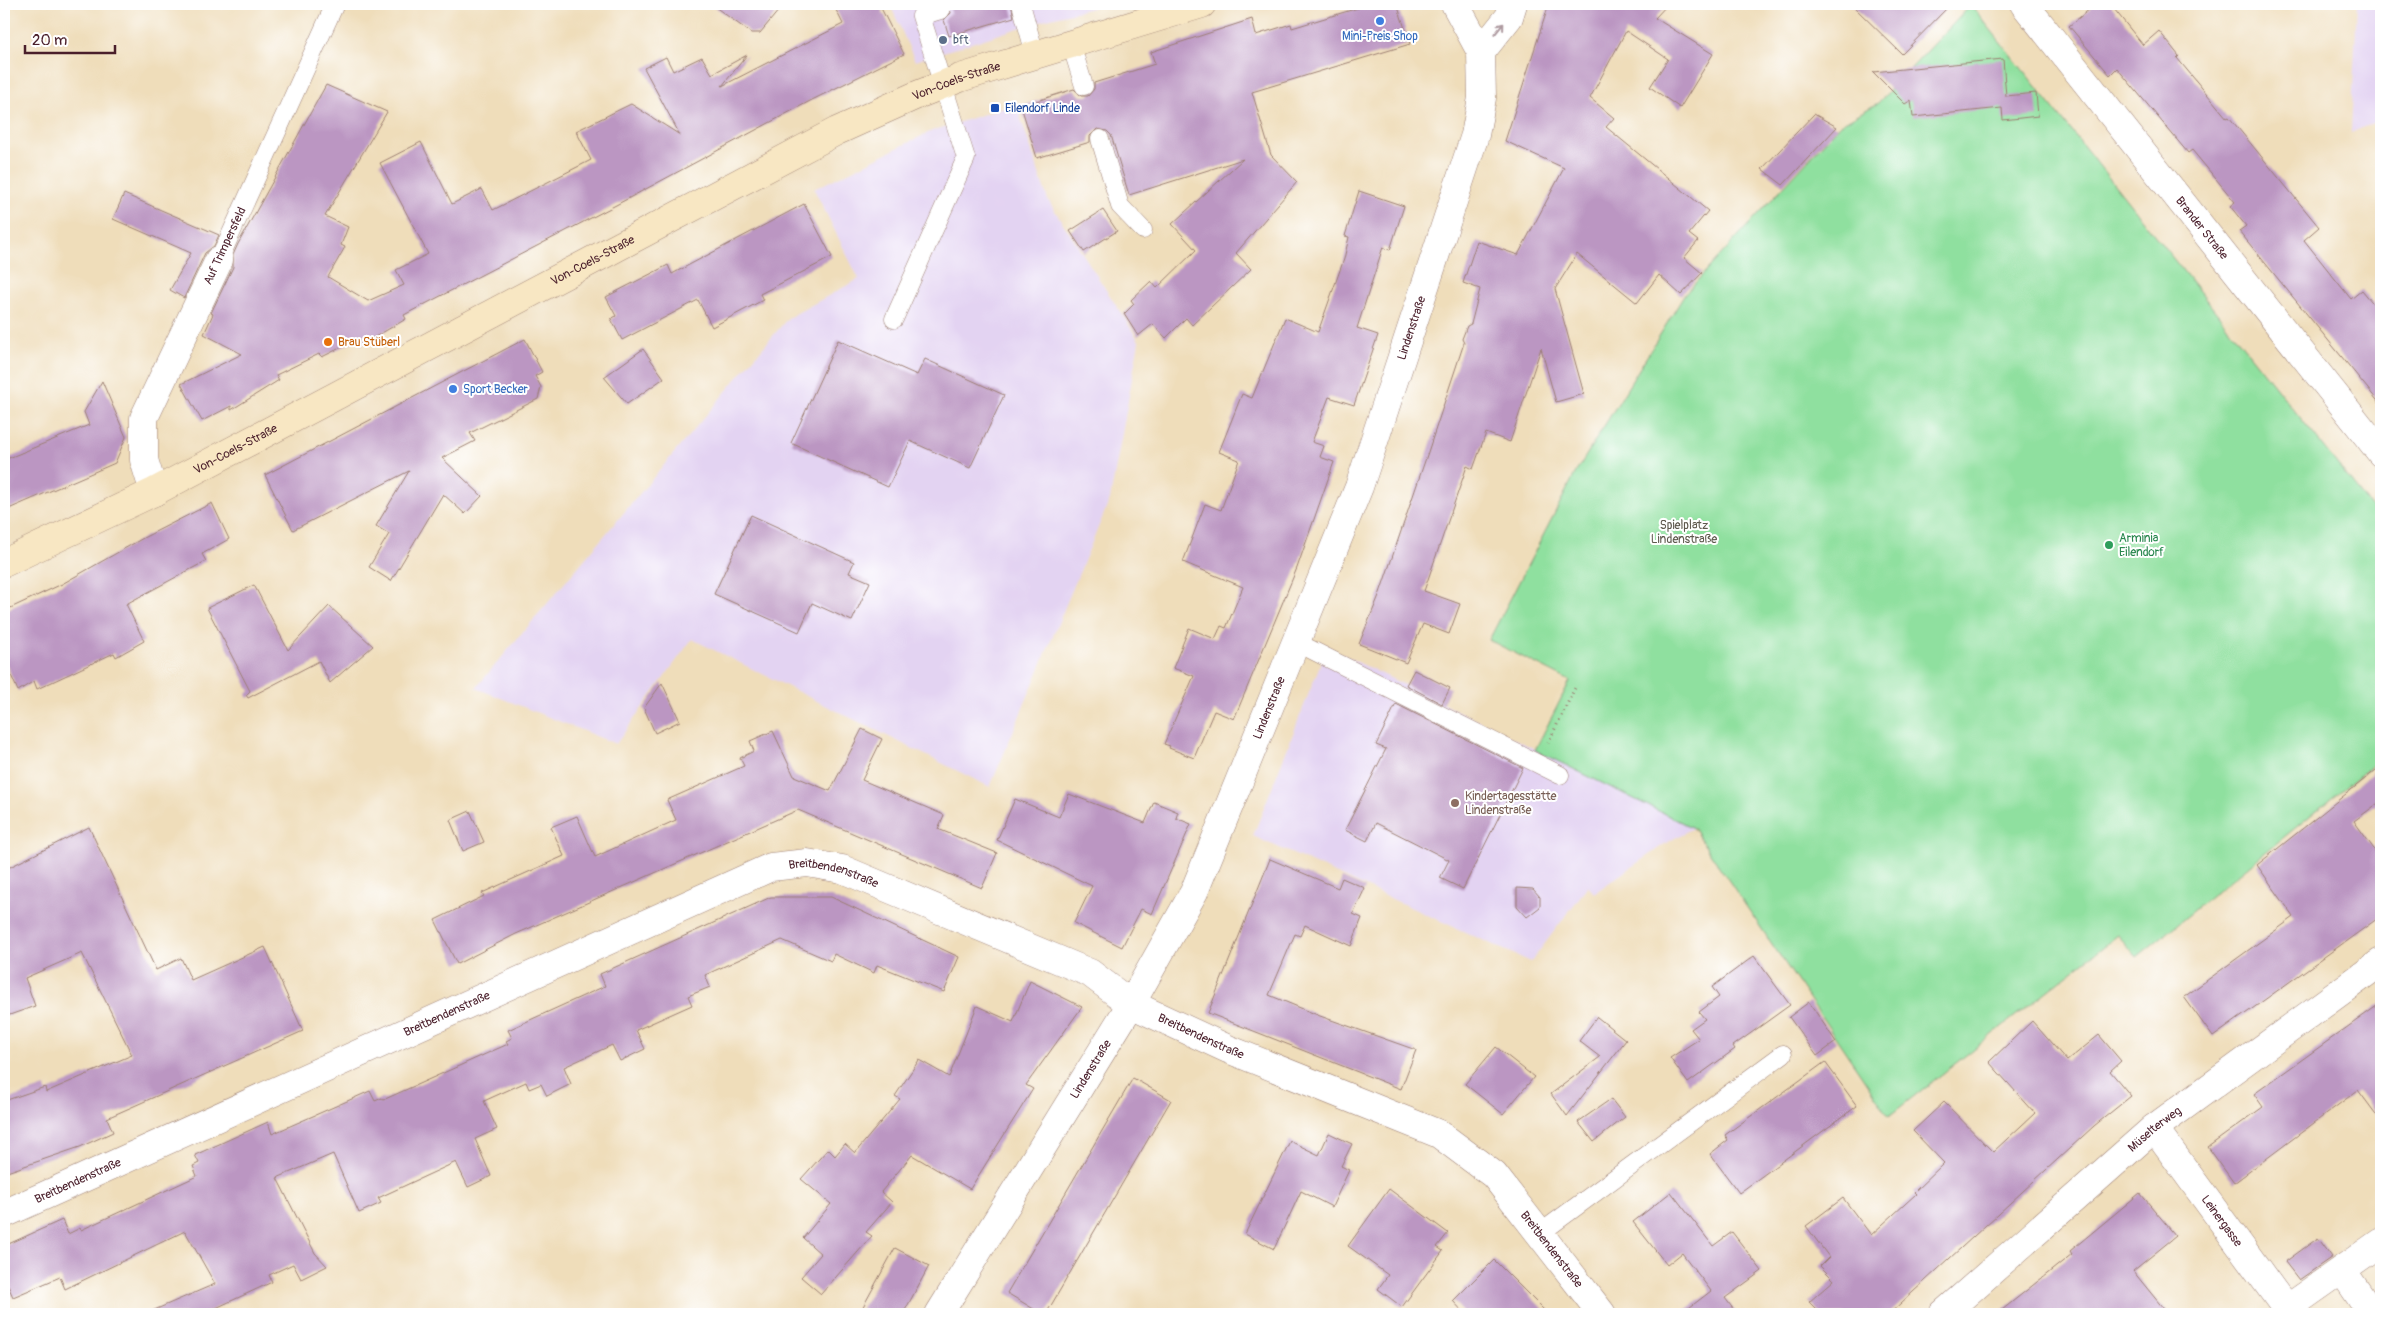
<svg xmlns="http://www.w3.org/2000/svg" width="2385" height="1318" viewBox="0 0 2385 1318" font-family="Pangolin,sans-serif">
<rect width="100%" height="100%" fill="#fff"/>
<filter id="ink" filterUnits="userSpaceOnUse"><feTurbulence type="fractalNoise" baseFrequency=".02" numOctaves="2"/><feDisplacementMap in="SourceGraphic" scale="10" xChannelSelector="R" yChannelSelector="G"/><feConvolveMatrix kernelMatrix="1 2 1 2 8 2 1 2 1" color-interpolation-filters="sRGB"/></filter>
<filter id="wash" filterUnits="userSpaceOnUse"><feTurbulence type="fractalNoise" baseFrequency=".0096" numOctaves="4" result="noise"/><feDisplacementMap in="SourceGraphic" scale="20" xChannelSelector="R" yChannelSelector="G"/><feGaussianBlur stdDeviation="1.12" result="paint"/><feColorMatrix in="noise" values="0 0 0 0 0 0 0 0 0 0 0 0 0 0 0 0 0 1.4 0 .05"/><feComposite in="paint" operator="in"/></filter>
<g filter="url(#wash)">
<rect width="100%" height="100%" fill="#efddba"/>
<g fill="#e3d3f2">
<polygon points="890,4 1108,4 1047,19 915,61"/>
<polygon points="2357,4 2381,4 2381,119 2351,133"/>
<polygon points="1016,104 1048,200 1139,341 1110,499 990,787 692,639 616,744 476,688 788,318 859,279 814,189 932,131"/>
<polygon points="1327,647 1594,778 1693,828 1666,843 1594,893 1588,886 1531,962 1253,836"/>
</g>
<polygon fill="#8fe09f" stroke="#6c8065" points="1971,5 2381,519 2381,758 2137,957 2118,935 1889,1116 1693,828 1535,750 1570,681 1489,640 1576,472 1685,294 1841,124 1878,103"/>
<g id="blocks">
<g fill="#bb96c2">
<polygon points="711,4 784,4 760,33 751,33"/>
<polygon points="833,4 879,4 904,54 810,101 616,205 404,315 406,319 361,345 358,339 322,357 319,354 276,375 279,380 231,410 231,406 202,421 181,384 242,354 204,334 213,314 211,313 233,267 233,255 238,244 326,85 387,112 325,216 348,227 341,245 345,247 328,277 368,301 404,285 396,270 428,254 380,163 421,142 452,204 482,189 493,210 591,160 576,131 631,104 680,135 644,68 666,57 673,71 702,57 712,74 747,55 722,86 843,24"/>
<polygon points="949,4 1011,4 1014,17 949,36 944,20 951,13"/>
<polygon points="1371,4 1397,4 1410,44 1252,92 1271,155 1297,182 1236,253 1251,269 1192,325 1186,318 1166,338 1153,324 1138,336 1124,314 1134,304 1131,300 1151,281 1157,288 1196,250 1172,224 1243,159 1129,195 1111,135 1107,131 1097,129 1090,136 1090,142 1037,158 1021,106 1074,89 1081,96 1088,96 1094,89 1094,83 1155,64 1151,52 1252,19 1256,35 1291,24 1292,28"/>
<polygon points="1549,4 1668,4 1655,18 1713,54 1680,108 1650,87 1668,59 1626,31 1590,98 1614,118 1606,127 1708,211 1689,234 1698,241 1684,258 1702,273 1681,295 1659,275 1637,303 1577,254 1555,289 1584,394 1556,402 1541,348 1510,442 1486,433 1473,469 1467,466 1424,591 1460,604 1449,634 1423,624 1406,663 1359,644 1380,593 1428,452 1464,343 1462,339 1467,326 1471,324 1480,289 1463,283 1477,241 1518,255 1564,168 1505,141"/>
<polygon points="1851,4 1951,4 1902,54"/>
<polygon points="2096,4 2110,4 2143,45 2159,31 2179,56 2177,58 2227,118 2229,117 2319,227 2304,240 2351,299 2362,290 2381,313 2381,405 2239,231 2246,226 2230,206 2235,202 2192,150 2188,153 2117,68 2110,75 2069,26"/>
<polygon points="2003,59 2006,96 2036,93 2038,116 2003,120 2002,108 1913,117 1911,100 1905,104 1873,72"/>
<polygon points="1814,114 1837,127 1783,185 1762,169"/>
<polygon points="1359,191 1404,206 1390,250 1383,247 1357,328 1378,335 1354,405 1329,397 1312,442 1324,446 1320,457 1334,462 1297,568 1234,719 1214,711 1194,758 1169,748 1170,746 1164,744 1194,676 1173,668 1189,628 1215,639 1221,626 1226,628 1243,587 1183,562 1205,504 1221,510 1239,460 1219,452 1242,394 1252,398 1285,318 1318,332 1344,259 1349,237 1345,236"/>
<polygon points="124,194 219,235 214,246 205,253 184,298 170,290 191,253 113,219"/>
<polygon points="804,204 832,257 760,294 763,300 712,327 698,300 622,340 611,319 616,316 606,297 668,265 672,274"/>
<polygon points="1103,210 1117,231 1084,252 1070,231"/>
<polygon points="525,339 542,372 535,376 541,387 538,399 470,433 475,441 442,458 482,496 465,514 443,494 391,581 369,567 389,534 376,526 409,471 293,530 265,475"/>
<polygon points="838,340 917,375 925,359 1004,395 970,468 910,441 888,487 791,443"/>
<polygon points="643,349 664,378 627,404 604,377"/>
<polygon points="102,381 126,437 115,463 4,511 4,460 89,425 84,412"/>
<polygon points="212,503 229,539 202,554 206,561 126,604 144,641 116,657 114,653 37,689 34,681 18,691 4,659 4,611 62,584 145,537"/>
<polygon points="751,515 854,562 849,573 870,582 852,621 812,603 799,632 714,594"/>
<polygon points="254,585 288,650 329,606 373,646 330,683 319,661 248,698 246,695 250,691 207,608"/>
<polygon points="1414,670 1450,688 1442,704 1406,685"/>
<polygon points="662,683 680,721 655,733 644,708"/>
<polygon points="1396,704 1523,768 1463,889 1440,878 1449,860 1376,823 1367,841 1345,830 1386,749 1376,745"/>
<polygon points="862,729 882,739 862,780 944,815 938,829 997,853 982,888 798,810 516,934 457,964 435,920 484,896 482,893 564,856 551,827 577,816 595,857 676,820 667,800 744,766 740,758 754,751 750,741 773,731 794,776 830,791"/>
<polygon points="2381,766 2381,801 2354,821 2381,859 2381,916 2213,1037 2184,997 2294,917 2257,865"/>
<polygon points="1069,794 1145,823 1154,802 1178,812 1176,818 1191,824 1152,914 1141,909 1122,947 1074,923 1092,886 997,840 1015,799 1059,817"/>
<polygon points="470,811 484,842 463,851 450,820"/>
<polygon points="89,827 156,970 181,958 191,980 265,947 303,1031 107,1118 113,1132 80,1147 4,1173 4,1101 45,1087 46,1092 132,1055 82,953 25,978 35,1006 4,1017 4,870"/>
<polygon points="1270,859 1338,888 1342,878 1365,888 1353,914 1362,918 1351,946 1305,925 1300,936 1295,934 1269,995 1320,1016 1416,1050 1401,1089 1208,1013"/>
<polygon points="1517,888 1533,889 1540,897 1540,907 1527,917 1517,906"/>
<polygon points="771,897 831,897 959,957 944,992 877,965 874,973 834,954 831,961 782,940 705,975 710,987 688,996 692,1005 636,1030 645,1049 620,1061 612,1045 564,1067 571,1084 547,1096 541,1084 529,1089 526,1082 484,1101 497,1129 475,1139 491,1176 468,1187 456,1162 378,1198 381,1203 359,1213 333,1154 277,1178 315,1253 327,1266 301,1279 293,1264 269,1275 272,1282 203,1314 145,1314 215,1284 185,1231 65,1289 60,1277 13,1297 4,1277 4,1246 62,1220 68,1234 80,1228 81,1230 197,1176 193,1166 199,1163 195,1155 268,1122 272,1134 370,1091 375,1101 382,1098 383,1100 508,1044 506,1041 512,1038 508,1030 605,986 600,974"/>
<polygon points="1754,956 1790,1005 1733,1046 1735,1049 1688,1083 1670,1058 1699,1039 1691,1029 1705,1019 1699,1012 1719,997 1712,987"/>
<polygon points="1030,981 1082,1007 1026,1085 1033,1089 970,1189 912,1155 881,1192 892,1202 866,1232 872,1236 821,1294 801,1277 821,1254 803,1238 831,1204 801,1179 828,1149 835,1156 845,1144 855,1153 900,1099 895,1096 919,1060 949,1077 977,1006 1013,1022"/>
<polygon points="1809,1002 1836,1042 1817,1056 1789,1017"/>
<polygon points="2381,1003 2381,1121 2358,1090 2234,1183 2208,1147 2263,1107 2254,1094"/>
<polygon points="1597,1017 1626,1040 1567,1116 1551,1094 1600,1057 1579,1041"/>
<polygon points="2032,1021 2067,1061 2099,1035 2121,1061 2110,1071 2131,1096 2094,1126 1889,1314 1821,1314 1809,1302 1834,1280 1820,1266 1829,1257 1806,1226 1843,1198 1871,1235 1916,1194 1914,1192 1944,1163 1913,1131 1944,1102 1993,1152 2035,1113 1989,1062"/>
<polygon points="1496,1047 1534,1077 1503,1114 1465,1084"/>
<polygon points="1825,1062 1857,1106 1739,1193 1710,1154 1728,1140 1725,1135"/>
<polygon points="1133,1078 1171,1100 1046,1314 1042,1314 1007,1293"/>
<polygon points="1611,1099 1625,1117 1594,1142 1578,1122"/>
<polygon points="1329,1133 1352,1144 1341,1166 1349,1170 1332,1207 1301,1191 1274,1249 1245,1234 1290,1141 1319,1155"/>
<polygon points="1389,1189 1448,1233 1437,1247 1443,1251 1402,1307 1378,1289 1388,1275 1348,1246"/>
<polygon points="1671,1192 1713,1246 1732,1232 1762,1271 1725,1298 1737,1314 1681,1314 1711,1291 1682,1253 1667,1265 1633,1222"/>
<polygon points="2140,1193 2176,1236 2133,1271 2168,1314 1997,1314 2072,1254 2070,1251"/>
<polygon points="2318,1238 2332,1257 2299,1280 2285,1262"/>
<polygon points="895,1248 929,1266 903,1314 859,1314"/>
<polygon points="1494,1260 1548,1314 1465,1314 1453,1301"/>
</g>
</g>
</g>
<g filter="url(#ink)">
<use href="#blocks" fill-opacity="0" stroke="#9c7e72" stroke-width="1"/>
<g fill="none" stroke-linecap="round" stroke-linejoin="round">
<g stroke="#9c7e72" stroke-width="19">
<g id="lane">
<polyline points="1021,4 1035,54"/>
<polyline points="1071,44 1084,86"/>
<polyline points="1100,139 1120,206 1143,230"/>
<polyline points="219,260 335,4"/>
<polyline points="894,319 966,158 921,16 941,10"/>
<polyline points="1296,642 1560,775"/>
<polyline points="1539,1234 1783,1054"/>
</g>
</g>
<g stroke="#9c7e72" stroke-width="29">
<g id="street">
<path id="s1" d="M2024 4 2381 453"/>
<polyline points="1481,52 1509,17 1513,4"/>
<polyline points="154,492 144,460 144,418 219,260"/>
<path id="s2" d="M2154 1128 2290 1314"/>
<path id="s3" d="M4 1214 771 867 807 863 842 869 1090 973 1131 1004 1228 1049 1439 1134 1494 1175 1602 1314"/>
<polyline points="2342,1270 2372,1314"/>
<polyline points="2286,1309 2381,1242"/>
<path id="s4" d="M939 1314 1131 1004 1194 892 1359 487 1475 135 1482 98 1481 52 1455 4"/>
<path id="s5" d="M1943 1314 2154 1128 2381 962"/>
</g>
</g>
<g stroke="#9c7e72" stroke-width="29">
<g id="secondary">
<path id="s6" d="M4 563 154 492 837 131 917 95 960 78 1202 4"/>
</g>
</g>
<polyline stroke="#9c7e72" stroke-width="3" stroke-dasharray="1 4" stroke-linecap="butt" points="1548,743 1576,686"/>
<use href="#lane" stroke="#fff" stroke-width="18"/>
<use href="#street" stroke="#fff" stroke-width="28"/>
<use href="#secondary" stroke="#f8e7c3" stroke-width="28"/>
</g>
<defs><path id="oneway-shaft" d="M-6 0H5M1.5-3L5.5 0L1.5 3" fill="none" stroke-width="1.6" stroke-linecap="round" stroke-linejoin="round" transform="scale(1.25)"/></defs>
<use stroke="#ae9aa0" href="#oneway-shaft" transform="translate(1499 29) rotate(-51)"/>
</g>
<g fill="#3f7fe0" stroke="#fff" stroke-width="2">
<circle cx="1380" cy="21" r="5"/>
<circle cx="453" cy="389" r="5"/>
</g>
<circle fill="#5c6f8a" stroke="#fff" stroke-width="2" cx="943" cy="40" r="5"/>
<rect fill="#1a4fb4" stroke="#fff" stroke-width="2" x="990" y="103" width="10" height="10" rx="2.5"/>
<circle fill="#e8710a" stroke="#fff" stroke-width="2" cx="328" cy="342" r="5"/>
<circle fill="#2e9e5b" stroke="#fff" stroke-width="2" cx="2109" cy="545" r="5"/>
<circle fill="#8d6e63" stroke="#fff" stroke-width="2" cx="1455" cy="803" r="5"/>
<g text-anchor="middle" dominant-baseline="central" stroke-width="4" stroke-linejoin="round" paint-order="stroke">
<g font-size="12" fill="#366cbe" stroke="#fff">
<text x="1380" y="36">Mini-Preis Shop</text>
<text x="463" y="389" text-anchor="start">Sport Becker</text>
</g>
<g font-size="12" fill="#4e5e75" stroke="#fff" text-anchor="start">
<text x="953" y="40">bft</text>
</g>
<g font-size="12" fill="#4a1f2b" stroke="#fff">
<text stroke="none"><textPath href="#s6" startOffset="1068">Von-Coels-Straße</textPath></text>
<text stroke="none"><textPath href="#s1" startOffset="286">Brander Straße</textPath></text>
<text transform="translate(225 246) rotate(-65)">Auf Trimpersfeld</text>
<text stroke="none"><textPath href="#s6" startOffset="662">Von-Coels-Straße</textPath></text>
<text stroke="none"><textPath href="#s4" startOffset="1098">Lindenstraße</textPath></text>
<text stroke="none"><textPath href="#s6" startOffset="258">Von-Coels-Straße</textPath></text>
<text stroke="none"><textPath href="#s4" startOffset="692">Lindenstraße</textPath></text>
<text stroke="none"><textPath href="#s3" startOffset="906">Breitbendenstraße</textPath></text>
<text stroke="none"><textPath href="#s3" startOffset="486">Breitbendenstraße</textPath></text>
<text stroke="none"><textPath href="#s3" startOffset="1311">Breitbendenstraße</textPath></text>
<text stroke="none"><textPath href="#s4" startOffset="288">Lindenstraße</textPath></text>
<text stroke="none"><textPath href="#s5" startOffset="281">Müselterweg</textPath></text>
<text stroke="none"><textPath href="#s3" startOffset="81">Breitbendenstraße</textPath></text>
<text stroke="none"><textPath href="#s2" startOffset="115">Leinergasse</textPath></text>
<text stroke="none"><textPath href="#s3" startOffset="1731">Breitbendenstraße</textPath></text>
</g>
<g font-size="12" fill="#164399" stroke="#fff" text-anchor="start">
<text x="1005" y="108">Eilendorf Linde</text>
</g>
<g font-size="12" fill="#c56008" stroke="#fff" text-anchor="start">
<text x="338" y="342">Brau Stüberl</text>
</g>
<g font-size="12" fill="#5f594e" stroke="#fff">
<text x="1684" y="525">Spielplatz<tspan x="1684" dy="14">Lindenstraße</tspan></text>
</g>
<g font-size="12" fill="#27864d" stroke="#fff" text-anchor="start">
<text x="2119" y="538">Arminia<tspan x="2119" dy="14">Eilendorf</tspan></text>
</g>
<g font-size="12" fill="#785e54" stroke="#fff" text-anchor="start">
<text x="1465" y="796">Kindertagesstätte<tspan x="1465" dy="14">Lindenstraße</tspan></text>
</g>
</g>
<rect width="2385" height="1318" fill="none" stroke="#fff" stroke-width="20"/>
<path d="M25 45v8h90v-8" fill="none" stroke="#4a1f2b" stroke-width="2.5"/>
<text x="32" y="45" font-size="15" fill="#4a1f2b" stroke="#ffffff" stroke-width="4" paint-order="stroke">20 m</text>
</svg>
